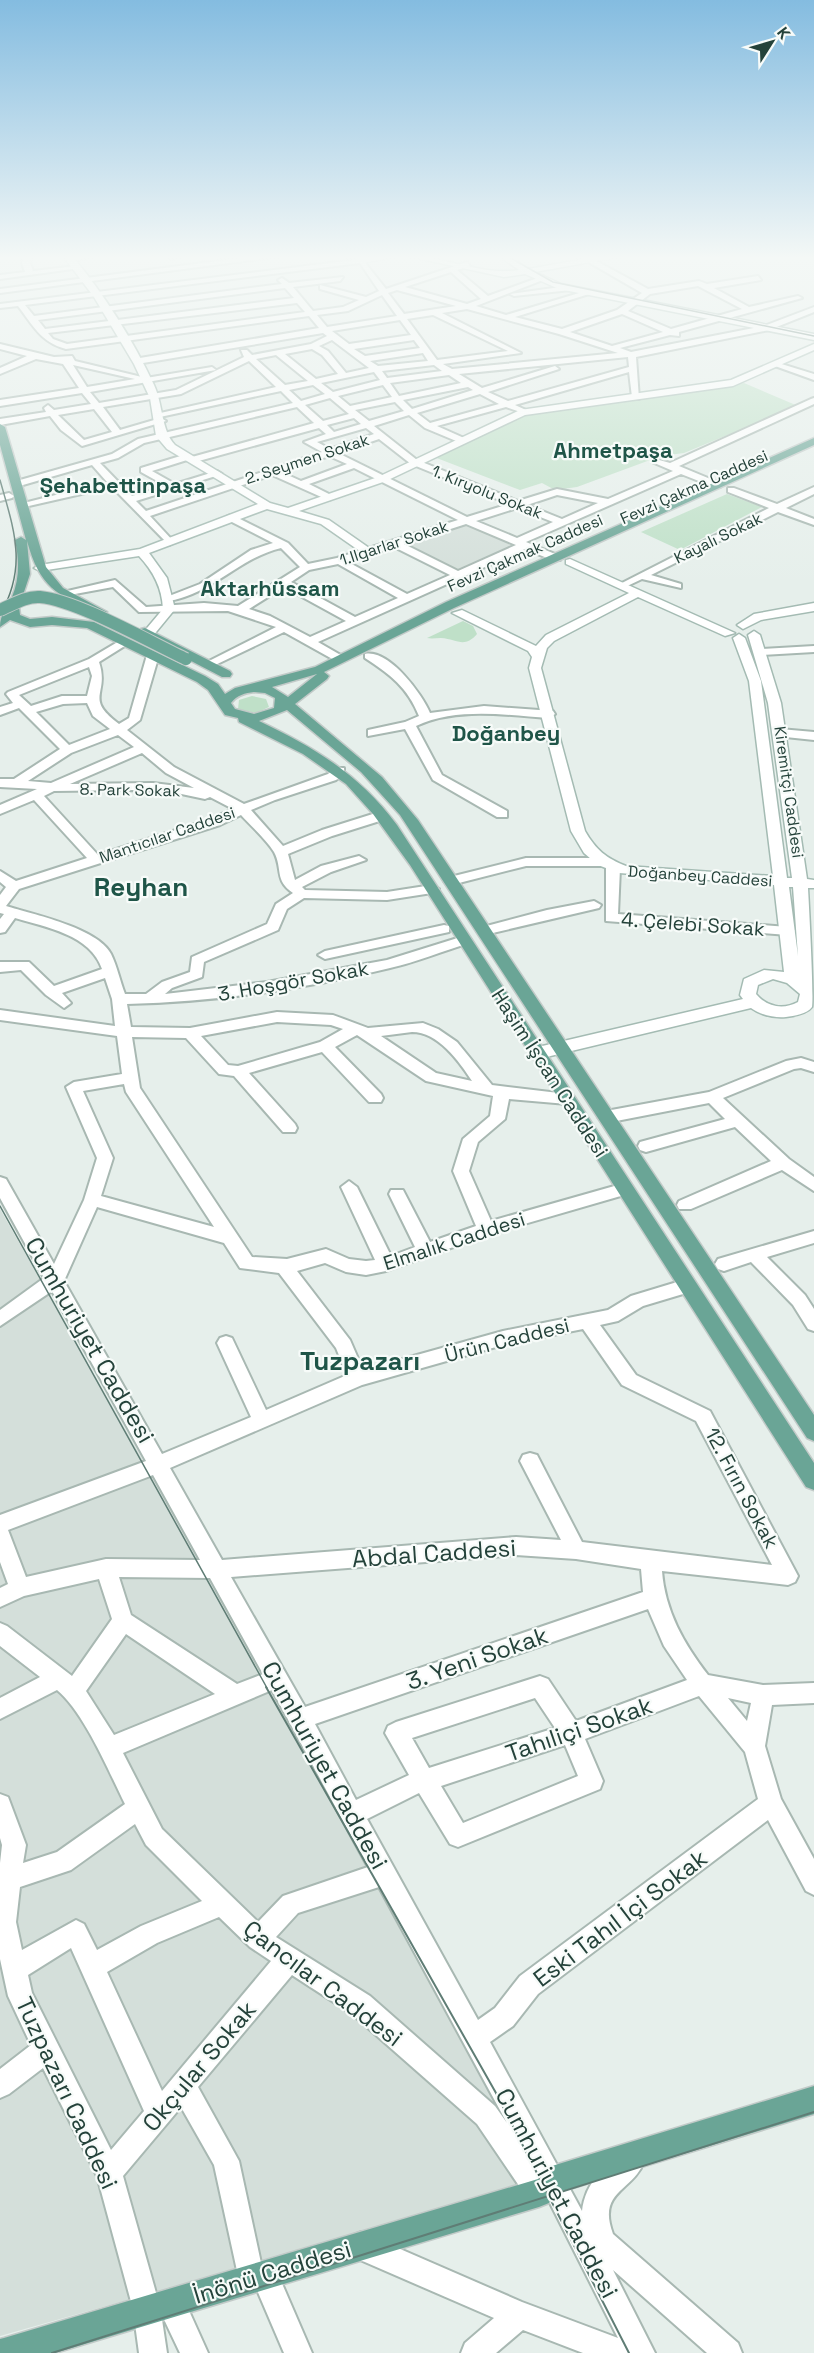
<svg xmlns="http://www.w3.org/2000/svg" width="814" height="2353" viewBox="0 0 814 2353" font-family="'Space Grotesk',sans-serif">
<rect width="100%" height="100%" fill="#e6efeb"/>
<g fill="#d4dfda">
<polygon points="464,524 515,545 459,571 406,545"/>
<polygon points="0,1209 552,2180 0,2336"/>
</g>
<g fill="#bfe0c8">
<polygon points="744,383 798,406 684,453 661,456 577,487 555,490 542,483 520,490 434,457 525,415"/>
<polygon points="727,494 762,507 680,550 641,532"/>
<path d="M463 621 473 626 477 634C464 649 457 639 441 638 436 638 432 639 427 638Z"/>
<polygon points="252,696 266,699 269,707 256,713 238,709 239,700"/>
</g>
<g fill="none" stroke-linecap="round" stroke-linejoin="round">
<g stroke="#a8b8b2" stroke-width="4">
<g id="street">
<polygon points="24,256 32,256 30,263 33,271 76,266 80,268 0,279 0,275 25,272 22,263"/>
<polygon points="76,256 93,256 70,262 66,260"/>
<polygon points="168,256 181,256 171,259"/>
<polygon points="257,256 282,256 0,293 0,289"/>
<path d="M578 256H587L648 289 699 281 707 284 758 276 761 280 714 288 749 307 798 296 802 298 679 332V336L670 335 620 348 631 352 764 326 814 307V312L769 330 636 357 639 399 632 397 629 372 515 405 526 410V414L506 407 437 426 464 438V442L461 443 425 428 409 415 374 426 417 460 518 501 557 489 608 499 673 471 652 462V458L670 463 811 399 814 398V404L679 466 720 483V487H714L681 474 526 542 560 556V560H552L525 549 318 642 344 657V661H336L284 632 211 667 205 664 207 662 276 627 228 611 139 612 113 587 64 596 59 593 115 580 146 607 204 603 238 606 300 567 281 548C239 558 212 594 169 601L164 598 200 584 251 550 273 543 228 520V516L232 515 288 543 308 564 337 558 458 520 354 468 309 484 331 495V499L328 500 272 475 150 516 174 542 169 545 112 487 20 508V504L107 482 92 465 16 487 13 486V482L112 454 138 439 293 403 281 391 160 417 156 414 276 387 249 361 181 394 103 407 120 430 161 418 166 421 82 446 61 430 50 416 0 425V419L46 412 44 408 48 405 54 410 91 404 82 393 0 406V400L79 388 63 364 36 359 0 374V368L27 356 0 349V344L54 357 72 356 75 361 146 378 212 367 216 370 90 392 99 403 176 390 244 357 241 350H247L252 355 311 344 327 336 323 333 137 364 134 359 319 328 309 316 66 349C40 342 33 325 18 306L0 308V304L362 259 386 289 467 262 470 266 457 270 488 296 543 276V280L476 306 506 315 589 290V294L515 317 562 329 617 310 642 293ZM360 263 379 291 366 297 320 285V289L359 300 343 307 313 311 293 287 340 281 343 277 289 283 282 278 278 280 282 284 34 316 25 305ZM451 272 481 299 467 304 405 287ZM698 286 742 309 671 329 628 311 650 294ZM285 288 294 298 45 329 38 320ZM397 290 456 306 404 314 388 293ZM382 295 397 316 327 327 317 315 348 311ZM297 303 305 312 67 344 53 339 48 333ZM467 309 559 334 618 353 452 369 443 364 521 353 442 313ZM622 314 663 332 612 346 570 332ZM433 315 508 351 437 360 407 319ZM400 320 411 335 349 344 332 331ZM332 340 369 368 346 373 328 351 319 346ZM414 340 420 348 365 356 354 349ZM312 349 322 355 338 374 316 379 285 354ZM423 353 428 361 378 366 370 361ZM276 355 308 381 285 385 256 359ZM628 357 629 367 508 401 488 392 559 369 555 366 482 388 459 374ZM73 365 135 379 87 387ZM434 365 442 371 387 378 382 371ZM374 372 380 380 333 392 321 383ZM449 375 461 383 399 396 390 383ZM313 385 325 394 301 401 289 390ZM383 385 392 397 350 406 338 396ZM468 387 473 390 412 409 403 400ZM480 394 499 404 430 423 417 413ZM330 398 349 414 323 421 305 405ZM395 402 404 411 369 421 355 410ZM297 407 314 423 192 457 187 454 141 468V472L166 486 132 496 100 463 118 458 144 443ZM94 409 112 432 84 440 58 415ZM354 418 361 424 334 432 327 425ZM319 428 326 434 304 442 322 452 146 511 136 501 222 474 217 471 175 484 152 471 187 460 195 462ZM366 428 374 434 330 449 317 442ZM379 439 411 464 509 504 467 517 338 453ZM329 456 347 464 301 481 281 472ZM557 495 598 503 562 519 527 505ZM517 508 553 522 517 538 476 521ZM466 524 516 545 458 571 404 544ZM394 547 450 575 407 594 348 562ZM338 564 398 598 355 617 291 582 309 570ZM284 587 346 621 310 637 270 616 249 609Z"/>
<polygon points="568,286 571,290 514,296 510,294"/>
<polygon points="775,362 814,374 814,380 775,366"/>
<polygon points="814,487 814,494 786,508 814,519 814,525 778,512 651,575 681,584 681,588 642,579 623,588 618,585 769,508 728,492 728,488 734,488 777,504"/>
<polygon points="9,493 14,496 12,498 0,501 0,495"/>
<path d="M121 640 131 642 99 662C110 695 83 697 119 724L129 718 147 655 157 653 159 655 140 720 127 730 174 767 244 804 328 774 336 768H344V774L336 780 275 800 251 810 283 846 322 830 376 813H386V819L332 836 288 854 295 880 321 866 359 856 366 860 331 872 302 887 305 890 387 892 432 885 439 889 432 893 387 900 304 898 287 909 278 930 204 962 202 977 172 988 165 994 267 982 387 960 464 936 471 940 469 943C443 951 417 962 390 968 304 989 215 1002 127 1004L131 1027 190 1028 277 1012 333 1015 368 1028 423 1023 438 1029 457 1042 492 1085 567 1094 575 1099 567 1104 509 1099 505 1119 478 1142 469 1171 491 1221 625 1183 633 1189 631 1193 490 1234 386 1271 366 1275 346 1272 325 1263 297 1271 350 1340 363 1370 503 1331 608 1310 631 1296 687 1279 693 1281 696 1286 693 1291 643 1306 618 1321 600 1325 636 1375 710 1411 798 1576 795 1582 788 1585 662 1571C665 1611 684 1644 708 1675L763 1685 814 1683V1703L772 1705 765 1746 781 1799 814 1859V1895L806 1891 768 1820 538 1994 513 2026 490 2042 582 2211C585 2184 606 2159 631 2149L640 2153 644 2162C632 2192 597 2191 613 2234L738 2343 742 2353H707L613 2270 655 2353H583L523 2330 496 2353H461L465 2343 494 2318 351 2256 347 2246 351 2236 361 2232 522 2302 618 2338 549 2201 539 2206 530 2202 477 2124 352 2014 292 1975 198 2087 239 2161 261 2263 274 2265 312 2353H284L257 2290 251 2293 241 2289 214 2165 181 2107 123 2176 158 2300 161 2293 171 2289 181 2293 208 2353H180L161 2313 167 2353H139L133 2309 97 2176 43 2068 9 2094 0 2098V2069L31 2045 8 1996 0 1959V1863L2 1845 0 1838V1794L8 1797 26 1845 23 1863 57 1852 125 1804C109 1772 84 1712 57 1690L0 1719V1698L40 1677 0 1646V1623L7 1626 72 1676 112 1619 99 1579 24 1596 0 1607V1588L8 1584 0 1562V1515L146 1461 52 1291 0 1326V1310L44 1278 0 1198V1177L6 1179 54 1264 84 1200 97 1158 66 1087 74 1082 122 1074 117 1036 0 1020V1010L115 1026 112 999 105 978 62 993 71 1003 64 1008 46 995 21 970 0 972V962H29L54 986 102 969C91 935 46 927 15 918L5 932 0 933V919L4 914 0 913V895L6 887 0 882V871L16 881 87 858 34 800 0 814V805L37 789 0 787V779H14L60 749 19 708 0 715V707L13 703 6 694 8 692 89 659ZM89 667 92 676 87 696H62L31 706 19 695ZM87 703 93 716 110 729 69 745 36 712 63 704ZM118 735 134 747 51 783 28 781 71 753ZM142 753 166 773 194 788 153 783 70 784ZM134 790 172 792 205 799 210 797 233 809 210 819 98 855 44 796 54 791ZM241 815C251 826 266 839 274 852 283 869 274 880 293 893L276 904 267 924 192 957 190 972 162 982 146 994H125C120 981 117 966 111 954 98 928 32 914 6 906L19 889 220 825ZM277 1022 331 1025 343 1029 320 1042 238 1066 228 1065 201 1036ZM412 1032C438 1032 459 1061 472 1081L436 1073 381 1036ZM357 1035 426 1081 493 1096 490 1116 463 1139 453 1171 476 1226 430 1242 403 1190H391L389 1194 415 1247 391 1256 357 1187 349 1181 341 1187 375 1260 366 1261 349 1259 326 1249 287 1259 252 1257 140 1088 132 1037 186 1038 219 1074 234 1076 283 1132H295L297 1128 295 1124 249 1073 322 1052 369 1102H381L383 1098 381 1094 335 1047ZM124 1084 126 1092 214 1227 101 1196 113 1158 83 1091ZM97 1207 224 1243 240 1268 279 1273 336 1348 347 1375 266 1410 232 1338 226 1336 220 1338 217 1343 251 1417 162 1454 64 1281ZM583 1329 622 1385 696 1421 772 1565 582 1542 537 1455 530 1453 523 1455 520 1461 561 1540 516 1537 222 1560 170 1468 362 1385 503 1345ZM153 1475 200 1560 106 1559 26 1577 8 1530ZM516 1555 576 1559 641 1569 643 1592 305 1707 231 1577ZM119 1577 210 1578 263 1674 237 1684 131 1615ZM648 1609 664 1646 687 1680 576 1721 548 1679 540 1676 396 1722 388 1726 385 1733 409 1775 356 1800 315 1724ZM126 1634 215 1694 114 1735 86 1691ZM272 1690 368 1867 283 1896 258 1922 162 1829 123 1753ZM699 1696 745 1752 758 1799 520 1976 495 2008 478 2020 367 1819 419 1793 450 1844 458 1847 600 1789 603 1781 585 1739ZM535 1698 555 1728 429 1768 412 1738ZM728 1698 751 1703 747 1721ZM565 1745 578 1776 463 1823 441 1786ZM135 1824 146 1845 202 1901 141 1926 97 1950 84 1924 76 1920 22 1950 16 1922 20 1887 71 1870ZM379 1887 507 2123 495 2106 370 1996 276 1937 298 1913ZM219 1917 250 1947 271 1961 162 2091 107 1972 157 1943ZM71 1948 144 2111 111 2150 32 1993 28 1975Z"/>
<polygon points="814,646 814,652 762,655 756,652 762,649"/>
<path d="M365 654C389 649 422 694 430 713L484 706 553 711 555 714 549 718C506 715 456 707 416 726L442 775 507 811V817H497L433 780 405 729 368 736V730L405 722 419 716C408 688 390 674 365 658Z"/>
<polygon points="780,729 814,732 814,740 776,736 774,733"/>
<polygon points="526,858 603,858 610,862 603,866 526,866 451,885 444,881 446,878"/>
<polygon points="613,864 620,868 618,914 788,927 795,931 788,935 606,921 606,868"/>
<polygon points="594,901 601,905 599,908 484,935 477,931 479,928 547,910"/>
<polygon points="444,925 449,926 449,932 325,959 318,955 325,951"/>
<polygon points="801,1058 814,1062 814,1072 801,1068 794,1069 723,1098 789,1159 814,1177 814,1191 782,1170 691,1209 679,1209 677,1205 679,1201 771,1161 735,1127 646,1152 640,1150 638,1146 640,1142 725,1119 709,1103 606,1123 598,1117 606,1111 709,1092 786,1061"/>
<polygon points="814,1231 814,1243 767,1257 805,1295 814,1309 814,1331 808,1329 793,1305 751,1262 724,1271 718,1269 715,1264 718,1259"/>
</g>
</g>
<g stroke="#a4bbb3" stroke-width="3">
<g id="secondary">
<path d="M63 256H72C104 294 133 340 154 385 163 404 161 430 175 445L270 503 288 508 378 477 520 410 731 380 814 344V350L733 386 525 415 386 481 299 511 329 520 372 550V554H364L321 524 267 509 149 553 167 578 175 609 152 637 148 638 142 634 163 609C162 587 153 571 139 556L40 571 34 568 40 565 140 549 258 504 167 449 156 436 150 398 134 364 94 297Z"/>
<polygon points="353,256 400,256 362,263"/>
<path d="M407 256C444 256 482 276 519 270L499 256H509L528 269 602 256H624L535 272 561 284 814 334V340L559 289 525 274 504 277Z"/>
<path d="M570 559 735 633 725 636 638 597 554 641 547 648 541 668 585 831C596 850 606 858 626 866L773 876 749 681 733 638 739 634 745 638 761 681 787 878H792L768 703 748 635 754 631 760 635 781 703 807 879 814 880V888H808C809 907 814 996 812 1007 807 1014 794 1016 786 1017 774 1018 761 1015 751 1008L538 1059 530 1053 538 1047 743 999 740 995 744 979 764 970 784 972 774 885 619 873 598 865 584 853 571 831 529 668 532 657 528 651 452 613 462 610 536 646 546 635 629 593 566 564V560ZM789 887H793L798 956ZM773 979 787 983 800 994 798 1002C783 1010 767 1007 756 994L758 985Z"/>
<polygon points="814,603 814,611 761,620 743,629 737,625 754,614"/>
</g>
</g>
<g stroke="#c2cac8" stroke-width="3">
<g id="primary">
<path d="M0 424 5 427 46 567 63 588 107 612 97 615C56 593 40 588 27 541L30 574 19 607 20 615 30 619 52 617 94 622 205 676 218 684 225 694 235 688 315 667 446 602 814 438V445L454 608 324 672 329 676 327 679 295 704 382 777 418 820 814 1415V1441L807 1438 400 815 361 772 287 710 259 721C314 747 360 775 397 825L814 1463V1490L806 1487 410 865 373 814 346 784 303 754 239 722 238 718 225 715 208 690 197 682 87 628 52 625 30 627 10 620 0 627C0 614 7 608 12 597 20 578 19 559 15 540L21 537 26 540 0 445ZM317 674 288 697 272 687ZM254 692 265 693 275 698 274 708 254 714 235 709 231 703C237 695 245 693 254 692Z"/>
<polygon points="145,628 230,671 232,674 230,677 222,677 141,635 141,629"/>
<polygon points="814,2086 814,2114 553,2194 549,2203 539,2207 55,2353 0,2353 0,2339 4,2338 538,2179 542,2170 552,2166"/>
</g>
</g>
<use href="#street" fill="#fff" fill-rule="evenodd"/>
<use href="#secondary" fill="#fff" fill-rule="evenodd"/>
<use href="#primary" fill="#6aa596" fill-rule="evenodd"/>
<g stroke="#5f7d75" stroke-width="1.5">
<polyline points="507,256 553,282 814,336"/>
<path d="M0 480C14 530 28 566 0 615"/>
<polyline points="0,1206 267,1688"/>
</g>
<g stroke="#5f7d75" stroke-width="2">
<polyline points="266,1687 496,2093 629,2353"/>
<polyline points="52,2353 814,2112"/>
</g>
<g stroke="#c2cac8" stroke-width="14" stroke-linecap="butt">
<path id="primary-bridge" d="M0 610C12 605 26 596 40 597 76 600 150 642 186 659"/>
</g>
<use href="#primary-bridge" stroke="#6aa596" stroke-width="12"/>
</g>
<linearGradient id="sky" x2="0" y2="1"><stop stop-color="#84bce0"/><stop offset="0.44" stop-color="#f4f8f6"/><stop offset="1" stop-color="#f4f8f6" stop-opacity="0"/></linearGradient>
<rect width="814" height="586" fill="url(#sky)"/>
<g text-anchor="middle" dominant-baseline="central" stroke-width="4.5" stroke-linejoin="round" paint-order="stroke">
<g font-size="16" fill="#24423a" stroke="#f7fbf9">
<text transform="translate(307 459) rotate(-18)">2. Seymen Sokak</text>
<text transform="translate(694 487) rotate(-24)">Fevzi Çakma Caddesi</text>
<text transform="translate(487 492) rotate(22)">1. Kıryolu Sokak</text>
<text transform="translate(718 538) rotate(-26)">Kayalı Sokak</text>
<text transform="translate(394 543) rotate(-18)">1.Ilgarlar Sokak</text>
<text transform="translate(525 553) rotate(-24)">Fevzi Çakmak Caddesi</text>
<text transform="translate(130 790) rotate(1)">8. Park Sokak</text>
<text transform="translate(789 792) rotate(82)">Kiremitçi Caddesi</text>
<text transform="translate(167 835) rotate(-19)">Mantıcılar Caddesi</text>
<text transform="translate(700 876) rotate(4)">Doğanbey Caddesi</text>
</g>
<g font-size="20" fill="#24423a" stroke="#f7fbf9">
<text transform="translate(693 924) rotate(4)">4. Çelebi Sokak</text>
<text transform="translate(293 981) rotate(-10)">3. Hoşgör Sokak</text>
<text transform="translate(550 1073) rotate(57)">Haşim İşcan Caddesi</text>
<text transform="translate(454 1241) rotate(-18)">Elmalık Caddesi</text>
<text transform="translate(507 1340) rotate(-14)">Ürün Caddesi</text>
<text transform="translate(742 1488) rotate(62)">12. Fırın Sokak</text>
</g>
<g font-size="22" font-weight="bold" fill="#1f5548" stroke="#f7fbf9">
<text x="613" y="450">Ahmetpaşa</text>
<text x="123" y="485">Şehabettinpaşa</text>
<text x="270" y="588">Aktarhüssam</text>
<text x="506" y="733">Doğanbey</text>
</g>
<g font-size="24" fill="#24423a" stroke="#f7fbf9">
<text transform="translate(90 1340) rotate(60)">Cumhuriyet Caddesi</text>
<text transform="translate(434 1553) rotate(-4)">Abdal Caddesi</text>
<text transform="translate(477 1658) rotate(-19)">3. Yeni Sokak</text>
<text transform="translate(579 1729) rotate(-19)">Tahıliçi Sokak</text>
<text transform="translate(325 1765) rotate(61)">Cumhuriyet Caddesi</text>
<text transform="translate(620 1918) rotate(-37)">Eski Tahıl İçi Sokak</text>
<text transform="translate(323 1983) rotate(37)">Çancılar Caddesi</text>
<text transform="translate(199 2066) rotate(-50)">Okçular Sokak</text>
<text transform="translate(67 2093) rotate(65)">Tuzpazarı Caddesi</text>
<text transform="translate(557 2193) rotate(62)">Cumhuriyet Caddesi</text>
<text transform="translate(272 2272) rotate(-17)">İnönü Caddesi</text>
</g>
<g font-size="26" font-weight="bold" fill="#1f5548" stroke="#f7fbf9">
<text x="141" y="887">Reyhan</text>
<text x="360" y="1361">Tuzpazarı</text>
</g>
</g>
<g transform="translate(772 42) rotate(53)" stroke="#f7fbf9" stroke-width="4.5" paint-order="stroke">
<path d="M0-4.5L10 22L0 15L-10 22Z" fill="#24423a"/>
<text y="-9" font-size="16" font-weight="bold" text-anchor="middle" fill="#24423a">K</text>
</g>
</svg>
